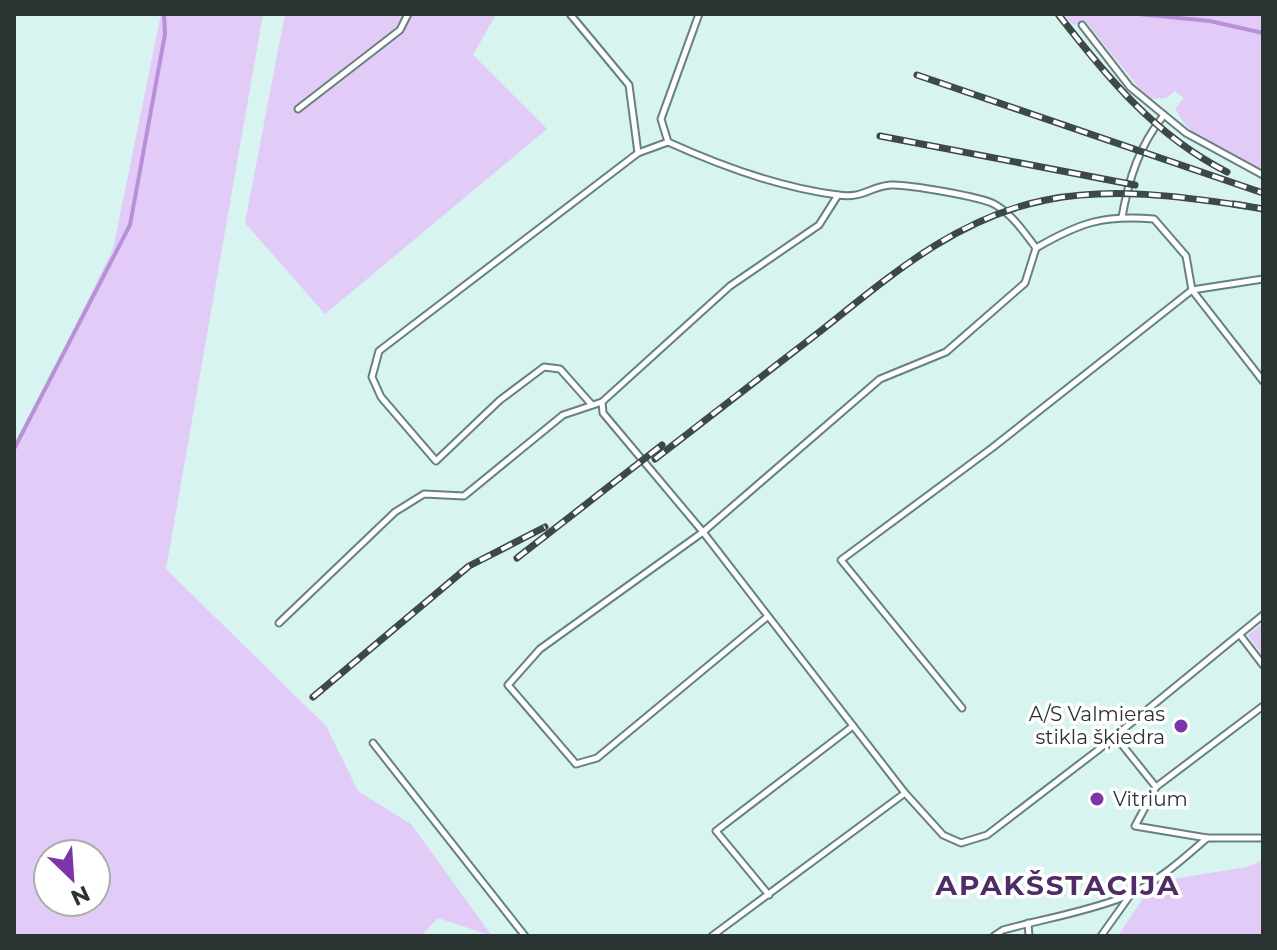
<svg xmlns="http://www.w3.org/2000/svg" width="1277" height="950" viewBox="0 0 1277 950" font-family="Montserrat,sans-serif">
<rect width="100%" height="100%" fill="#d7f4f0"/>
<g fill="#e2cbf7" fill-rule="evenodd">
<path d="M161 14H263L166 569 326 726 358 791 411 824 492 936 438 918 421 936H14V450L113 249ZM48 854H96V902H48Z"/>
<polygon points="285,14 496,14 473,55 547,129 325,314 245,223"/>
<path d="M1064 14H1263V171C1232 159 1191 140 1175 109L1184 98 1175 91 1166 98 1148 99 1086 22 1073 25Z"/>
<polygon points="1263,623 1263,656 1248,635"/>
<polygon points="1263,860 1263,936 1118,936 1154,882 1247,867"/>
</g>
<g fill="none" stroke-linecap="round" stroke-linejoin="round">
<g stroke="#b790d9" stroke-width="4">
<polyline points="1139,14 1210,21 1263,33"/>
<polyline points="14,449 130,225 165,34 164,14"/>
</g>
<g stroke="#67817d" stroke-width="9">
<g id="service">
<polyline points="570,14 629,85 638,153"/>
<path d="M699 14 661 119 668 142C721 166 781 188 838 195 863 199 871 186 891 185 907 184 981 197 994 204 1011 213 1025 233 1036 248 1081 222 1103 215 1154 219L1186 256 1192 290 992 448 841 560 962 708"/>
<polyline points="1082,25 1130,87 1186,133 1263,175"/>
<polyline points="298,109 400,30 408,14"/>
<path d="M1122 217C1129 178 1139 146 1164 115"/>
<polyline points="1036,248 1025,283 946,352 880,379 703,532 905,793 943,835 961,843 987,835 1098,750 1263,615"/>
<polyline points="1263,279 1192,290 1263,381"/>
<polyline points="592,405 560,369 544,367 500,400 436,461 381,397 372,377 379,351 638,153 668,142"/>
<polyline points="767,617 597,758 576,764 508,685 540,649 703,532 603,413 602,402 730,286 819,225 838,195"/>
<polyline points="279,623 395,512 424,494 464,496 563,415 602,402"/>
<polyline points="1240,635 1263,665"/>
<polyline points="1263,706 1156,787 1135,826 1207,838 1263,838"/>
<polyline points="1115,736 1156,787"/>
<polyline points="373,743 525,936"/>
<polyline points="769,895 716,831 853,726"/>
<polyline points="1028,923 1029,936"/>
<polyline points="712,936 905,793"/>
<path d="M994 936 1003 930C1043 919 1086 912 1124 897 1155 884 1182 860 1207 838"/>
<polyline points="1101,936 1131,894"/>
</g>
</g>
<use href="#service" stroke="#fff" stroke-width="5"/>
<g stroke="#3c4947" stroke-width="7">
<g id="rail">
<path d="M1058 14C1107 77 1154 135 1227 172"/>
<polyline points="917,75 1263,193"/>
<polyline points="880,136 1135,185"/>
<polyline points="1234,204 1263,209"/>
<path d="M655 459C709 417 763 375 818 333 889 277 955 218 1046 200 1111 187 1179 196 1245 206"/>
<polyline points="517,558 662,445"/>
<polyline points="313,697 469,566 545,527"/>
</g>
</g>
<use href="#rail" stroke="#fff" stroke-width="4" stroke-dasharray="12" stroke-linecap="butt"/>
</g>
<g fill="#7b35a9" stroke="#fff" stroke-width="3">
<circle cx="1181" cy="726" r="8"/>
<circle cx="1097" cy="799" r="8"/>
</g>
<g text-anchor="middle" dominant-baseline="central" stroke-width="7" stroke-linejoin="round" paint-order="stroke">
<g font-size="20" fill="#2a3533" stroke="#fff" text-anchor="end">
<text x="1165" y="714">A/S Valmieras<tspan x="1165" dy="23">stikla šķiedra</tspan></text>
<text x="1113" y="799" text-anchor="start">Vitrium</text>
</g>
<g font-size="28" font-weight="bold" letter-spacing="2" fill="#4e2d66" stroke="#fff">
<text x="1058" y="885">APAKŠSTACIJA</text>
</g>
</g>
<rect width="1277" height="950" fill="none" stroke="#2a3533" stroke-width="32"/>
<g transform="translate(72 878) rotate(155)"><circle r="38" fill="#ffffff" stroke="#aaaead" stroke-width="2"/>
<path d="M0-6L14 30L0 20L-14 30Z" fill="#7b35a9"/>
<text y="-12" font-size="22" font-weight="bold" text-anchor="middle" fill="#2a3533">N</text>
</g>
</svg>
